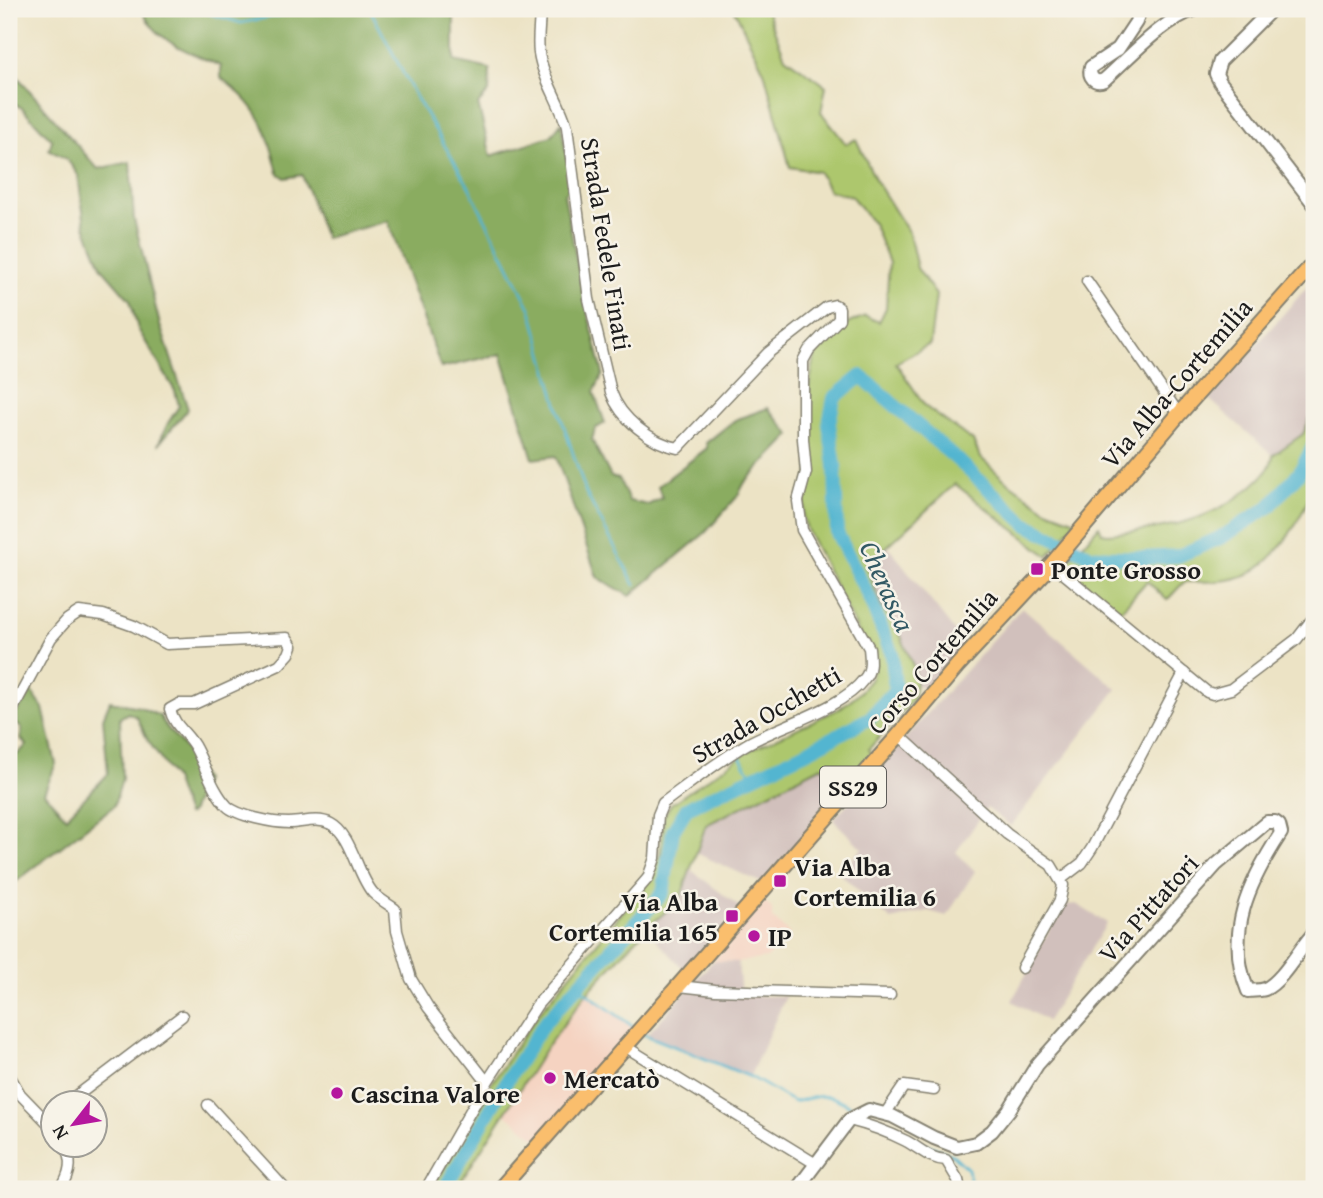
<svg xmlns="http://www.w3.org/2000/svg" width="1323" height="1198" viewBox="0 0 1323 1198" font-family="'Gentium Book Plus',serif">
<rect width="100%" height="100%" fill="#f7f3e8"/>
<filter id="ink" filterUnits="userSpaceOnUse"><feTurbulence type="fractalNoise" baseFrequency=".0143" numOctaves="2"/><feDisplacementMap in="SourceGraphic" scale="14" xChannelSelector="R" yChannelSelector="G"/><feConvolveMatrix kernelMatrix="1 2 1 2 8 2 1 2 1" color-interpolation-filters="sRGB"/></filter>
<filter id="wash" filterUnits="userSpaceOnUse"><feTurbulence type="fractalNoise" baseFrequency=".00686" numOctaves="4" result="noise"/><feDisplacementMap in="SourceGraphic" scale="28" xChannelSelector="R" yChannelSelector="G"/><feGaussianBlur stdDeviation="1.57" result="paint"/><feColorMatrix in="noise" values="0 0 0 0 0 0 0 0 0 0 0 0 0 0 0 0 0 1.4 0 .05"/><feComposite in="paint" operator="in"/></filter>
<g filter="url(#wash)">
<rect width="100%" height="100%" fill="#ece3c5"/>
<g fill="#f5d3c1">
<polygon points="765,902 772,909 772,918 790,934 767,958 738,962 713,961"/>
<polygon points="587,993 634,1029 538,1140 505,1113 546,1048"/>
</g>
<g fill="#d1c0bc">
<polygon points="1314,279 1314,410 1303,434 1273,455 1209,399"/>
<polygon points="888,546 967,647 927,693 916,683 914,668 896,625 882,608 867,566"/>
<polygon points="1022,607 1117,689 1011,826 987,808 956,852 975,871 947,916 928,911 891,920 839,873 862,848 833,820"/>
<polygon points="822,765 843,790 762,883 696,853 706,825"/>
<polygon points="691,870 741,908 684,969 646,929 680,899"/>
<polygon points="1076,904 1107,923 1047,1021 1012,1001 1062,906"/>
<polygon points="713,961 738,962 741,996 786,996 749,1078 646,1036"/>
</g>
<g fill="#adc76d" stroke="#647244" stroke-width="2">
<polygon points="734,9 766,9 785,57 826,86 821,112 846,144 856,139 875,179 909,233 917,268 936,295 930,344 896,363 926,407 973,441 981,458 1005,480 1047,510 1076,521 1048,556 955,484 867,565 882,608 896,624 914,668 916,683 913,700 869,749 872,756 843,790 822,766 706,825 680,899 646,929 587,993 546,1048 456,1189 431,1189 484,1100 487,1090 537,1015 649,880 660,855 664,816 671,804 748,751 839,709 859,693 871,679 875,665 808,532 803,517 809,472 809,387 815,356 842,326 865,316 879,322 886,308 889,263 874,225 851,196 829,191 819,172 790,167 764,71"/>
<path d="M1314 410C1314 427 1318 465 1314 480 1307 512 1278 560 1248 574 1228 583 1205 582 1184 582L1167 600 1147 581 1121 610H1114L1062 568 1099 526 1102 533 1108 534C1163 529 1209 523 1252 486 1261 478 1272 468 1273 455L1303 434Z"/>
</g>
<g fill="#8aac60" stroke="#53643e" stroke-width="2">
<path d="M141 9H450L454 17V61L490 69 489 92 478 104 491 156 551 136 561 123 572 187 564 194 582 289 603 374 594 392 605 423 595 429 592 440 611 477 619 479 629 501 648 505 662 498 658 486 707 448 706 443 735 420 768 408 791 435 745 482 737 497 705 533 630 596 597 577 556 456 533 459 501 354 441 368 388 221 325 238 302 175 285 178 278 173C267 127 260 107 221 78V66C188 51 158 44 141 9Z"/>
<polygon points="9,67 98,169 130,162 134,219 160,325 188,409 158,445 168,423 179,406 175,391 138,329 130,300 102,268 85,226 78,175 67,159 49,150 52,140 22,108 9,100"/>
<path d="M31 691 43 708 56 764 44 793 66 817 108 774 103 718 110 701 139 707 160 716C168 734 184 743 193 759 197 767 198 774 204 780L191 813 187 815 174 779 147 739 137 717 128 713 120 718 122 779 114 806 9 887V762L27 745 21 739 22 728 17 724 16 714Z"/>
</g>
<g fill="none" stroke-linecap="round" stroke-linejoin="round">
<g stroke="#52b5d0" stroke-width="2.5">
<polyline points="194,9 241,23 311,9"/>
<polyline points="370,9 413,92 468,185 531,310 560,414 586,493 635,585"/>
<polyline points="738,753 753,778"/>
<polyline points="575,990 585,992 635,1028"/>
<path d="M643 1034 751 1077 794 1102C827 1094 828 1092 857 1110"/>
<polyline points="866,1116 894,1130"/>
<polyline points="907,1136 954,1156 968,1169 972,1189"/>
</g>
<polyline stroke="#52b5d0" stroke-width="14" points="444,1189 511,1074 545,1022 663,893 673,831 687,808 804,753 870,718 895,690 892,654 868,595 837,533 835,465 829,424 834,398 861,376 962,464 1026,524 1091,556 1144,558 1178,556 1222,537 1269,507 1299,473 1314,445"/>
</g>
</g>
<g filter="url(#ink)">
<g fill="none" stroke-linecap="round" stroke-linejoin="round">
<g stroke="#848070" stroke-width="13">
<g id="minor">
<polyline points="1087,281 1179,414"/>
<polyline points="1052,564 1207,692 1213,694 1231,689 1297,639 1314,617"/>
<path d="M10 714 51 638 67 620 79 612 103 615 134 626 167 644 287 638 292 646 289 654 279 665 194 704H179L170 709C174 727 189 734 196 749 206 768 213 791 227 806 237 816 274 823 289 823 303 823 317 817 331 824 352 835 357 875 373 893 379 899 388 904 395 909L397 931 411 979 428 1007 487 1082"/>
<polyline points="899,735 1007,834 1051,865 1063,885 1060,900 1022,968"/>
<polyline points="1061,879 1082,863 1092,848 1184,673"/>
<polyline points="679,986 715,990 890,995"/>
<polyline points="626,1047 816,1164"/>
<polyline points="9,1075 20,1094 52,1127"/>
<polyline points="66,1104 182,1016"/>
<polyline points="208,1105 285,1189"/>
<polyline points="885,1114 904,1086 934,1090"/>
<path d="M849 1120C869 1125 888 1132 906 1141 921 1149 929 1159 946 1160L958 1180 960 1189"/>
<path d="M61 1189C70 1175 74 1161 64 1146"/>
<path d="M426 1189 487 1082 537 1005 648 878 655 858 658 815 663 803C690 783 718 761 747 744 779 726 843 708 864 679 872 670 870 659 869 648L802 530 798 501 806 472 803 439V361L809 350 839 319V308L835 305 827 307 768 353 678 448C651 443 620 418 611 392L589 299 567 127C560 102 543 79 539 53 537 39 540 23 540 9"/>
</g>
</g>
<g stroke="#848070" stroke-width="16">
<g id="tertiary">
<path d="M1140 9 1136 22 1118 49 1091 67C1088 77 1095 84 1104 80 1130 57 1164 18 1197 9"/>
<polyline points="1272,9 1220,61 1216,74 1220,82 1314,204"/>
<path d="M797 1189 849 1120 869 1110 892 1116 934 1138 957 1147 976 1143 992 1131 1009 1110 1037 1065 1216 865 1267 822H1275L1279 825 1281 833C1249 882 1224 933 1248 991 1253 990 1260 991 1265 989 1283 981 1300 947 1314 933"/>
</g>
</g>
<g stroke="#848070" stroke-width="18">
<polyline id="primary" points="500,1189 899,735 958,665 1052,564 1179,414 1314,263"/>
</g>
<use href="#minor" stroke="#fff" stroke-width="10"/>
<use href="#tertiary" stroke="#fff" stroke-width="12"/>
<use href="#primary" stroke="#fabe6d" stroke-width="14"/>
</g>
</g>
<g fill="#b5179e" stroke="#f7f3e8" stroke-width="2.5">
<rect x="1030" y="562" width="14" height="14" rx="3.5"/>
<rect x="773" y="874" width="14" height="14" rx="3.5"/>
<rect x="725" y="909" width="14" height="14" rx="3.5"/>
<circle cx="754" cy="936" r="7"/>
<circle cx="550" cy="1078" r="7"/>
<circle cx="337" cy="1093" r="7"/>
</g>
<g text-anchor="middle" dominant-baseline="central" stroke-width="5" stroke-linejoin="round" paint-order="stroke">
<rect fill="#f7f3e8" stroke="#5e5c59" stroke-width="2" x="820" y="766.5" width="66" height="41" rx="5"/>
<g font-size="24" font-weight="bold" fill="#1c1c1c">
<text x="853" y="787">SS29</text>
</g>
<g font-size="26" fill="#1c1c1c" stroke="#f7f3e8">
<text transform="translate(607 244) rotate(81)">Strada Fedele Finati</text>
<text transform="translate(1176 383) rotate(-49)">Via Alba-Cortemilia</text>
<text transform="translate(932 661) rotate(-49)">Corso Cortemilia</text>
<text transform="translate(766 714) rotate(-30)">Strada Occhetti</text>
<text transform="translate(1148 908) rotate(-48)">Via Pittatori</text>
</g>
<g font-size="26" font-weight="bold" fill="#1c1c1c" stroke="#f7f3e8" text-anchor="start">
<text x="1051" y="569">Ponte Grosso</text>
<text x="794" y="866">Via Alba<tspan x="794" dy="30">Cortemilia 6</tspan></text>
<text x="718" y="901" text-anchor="end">Via Alba<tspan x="718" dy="30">Cortemilia 165</tspan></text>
<text x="768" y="936">IP</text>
<text x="564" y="1078">Mercatò</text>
<text x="351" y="1093">Cascina Valore</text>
</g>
<g font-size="28" font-style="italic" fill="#325964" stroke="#f7f3e8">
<text transform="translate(888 586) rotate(66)">Cherasca</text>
</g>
</g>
<rect width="1323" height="1198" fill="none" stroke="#f7f3e8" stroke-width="35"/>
<g transform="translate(74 1124) rotate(239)"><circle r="33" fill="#f7f3e8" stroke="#9f9d96" stroke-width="2"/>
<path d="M0-5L12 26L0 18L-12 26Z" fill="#b5179e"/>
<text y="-10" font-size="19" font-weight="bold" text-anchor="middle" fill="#1c1c1c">N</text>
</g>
</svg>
